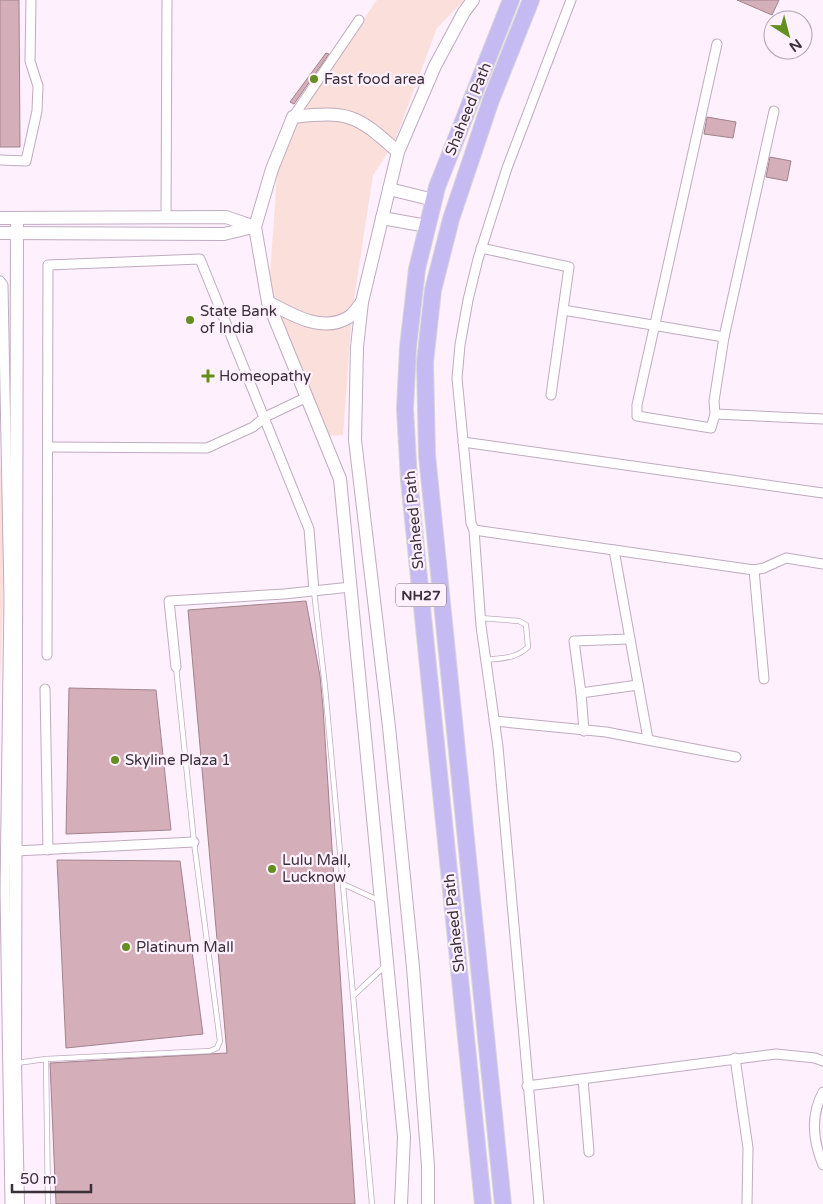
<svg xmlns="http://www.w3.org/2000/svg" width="823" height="1204" viewBox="0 0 823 1204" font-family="'Varela Round',sans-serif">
<rect width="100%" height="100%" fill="#fef0fd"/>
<g fill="#fbdfda">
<polygon points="377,0 464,0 437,28 394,143 373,175 352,312 343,435 327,436 269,290 279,146 317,85"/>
<polygon points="0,459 5,538 0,691"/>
</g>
<g fill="#d4aeb8" stroke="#a1838b">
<polygon points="0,0 19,0 20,147 0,147"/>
<polygon points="737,0 779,0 772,15"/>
<polygon points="326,53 329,54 294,104 290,102"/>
<polygon points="707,117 736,122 733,138 704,134"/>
<polygon points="770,157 791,161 787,181 766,177"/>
<polygon points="306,601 320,676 323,708 355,1204 56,1204 50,1063 227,1053 188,610"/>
<polygon points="69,688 156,690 171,830 66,834"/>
<polygon points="57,860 180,861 203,1034 66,1048"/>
</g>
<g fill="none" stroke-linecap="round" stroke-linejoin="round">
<g stroke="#c0abc0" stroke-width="6">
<g id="lane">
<polyline points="314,591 325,687 372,1204"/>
<path d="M480 618 519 621 526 625 528 647C516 659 501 658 486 660"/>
<polyline points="343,884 380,901"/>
<polyline points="353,996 384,967"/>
<polyline points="46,1059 48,1204"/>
<polyline points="17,1063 46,1059 210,1051 217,1048 220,1041 194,842 176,667"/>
</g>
</g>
<g stroke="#c0abc0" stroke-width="11">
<g id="street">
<polyline points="774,111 724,337 714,401 715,414 823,419"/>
<polyline points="293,117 359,20"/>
<polyline points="0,160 26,161 37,111 38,86 30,61 31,0"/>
<polyline points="166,218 167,0"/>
<polyline points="481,248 569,267 551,395"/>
<polyline points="0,281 3,285 9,598 5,891 10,1204"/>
<polyline points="563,310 724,337"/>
<polyline points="715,414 711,428 637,416 637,405 717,44"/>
<polyline points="463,442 823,493"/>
<polyline points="48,447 207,448 253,427 265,417 305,398"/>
<polyline points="474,530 754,570 764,568 786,558 823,564"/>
<polyline points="614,550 648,739"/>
<polyline points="754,570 764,679"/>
<polyline points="47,655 48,265 200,259 309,529 314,591"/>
<polyline points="176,667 169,601 284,594 351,587"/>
<polyline points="45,689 48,850"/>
<polyline points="581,693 574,641 630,639"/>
<polyline points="494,721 606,732 736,757"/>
<polyline points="584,731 581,693 638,685"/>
<polyline points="16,851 194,842"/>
<polyline points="735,1058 748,1148 747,1204"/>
<polyline points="583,1079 589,1152"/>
<polyline points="527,1086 776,1054 815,1058 823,1061"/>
<path d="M823 1092C810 1116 813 1141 823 1165"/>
<polyline points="539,1204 498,747 481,626 474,530 471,523 457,378 460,345 468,300 478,259 507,168 571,0"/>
</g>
</g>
<g stroke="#c0abc0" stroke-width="14">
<g id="secondary">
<path d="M398 152C356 114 349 111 293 117L272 169 255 227 268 302 340 479 404 1137 401 1204"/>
<polyline points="389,189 434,200"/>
<polyline points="0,218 226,217 255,227"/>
<polyline points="17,218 15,1063 18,1204"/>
<polyline points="382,218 427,226"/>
<polyline points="0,233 224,234 253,227"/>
<path d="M268 302C291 314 322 334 349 317 354 314 358 307 362 302"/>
<polyline points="428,1204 428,1166 413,967 389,727 355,440 357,347 362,302 398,152 435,66 464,12 473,0"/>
</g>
</g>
<g stroke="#d7d6d7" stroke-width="18">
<g id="highway">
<polyline points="483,1204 409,480 405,409 408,347 417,269 437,187 511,0"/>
<polyline points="503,1204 427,455 425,362 433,290 451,219 491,100 531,0"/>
</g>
</g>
<use href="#lane" stroke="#fff" stroke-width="4.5"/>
<use href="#street" stroke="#fff" stroke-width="9"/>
<use href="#secondary" stroke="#fff" stroke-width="12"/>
<use href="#highway" stroke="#c6baf2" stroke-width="16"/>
</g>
<g fill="#638e20" stroke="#fef0fd" stroke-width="2">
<circle cx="314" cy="79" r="5"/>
<circle cx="190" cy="320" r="5"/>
<path d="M205.5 368.5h5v5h5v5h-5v5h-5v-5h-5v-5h5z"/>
<circle cx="115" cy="760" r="5"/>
<circle cx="272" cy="869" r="5"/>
<circle cx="126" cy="947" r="5"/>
</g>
<g text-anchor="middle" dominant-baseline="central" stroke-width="4.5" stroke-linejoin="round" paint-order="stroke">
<rect fill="#fef0fd" stroke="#746a74" stroke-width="1" x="396" y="583.5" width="50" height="23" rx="4"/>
<g font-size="14" font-weight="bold" fill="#393039">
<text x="421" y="595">NH27</text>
</g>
<g font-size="15" fill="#393039" stroke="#fef0fd" text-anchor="start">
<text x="324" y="79">Fast food area</text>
<text x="200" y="311">State Bank<tspan x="200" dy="17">of India</tspan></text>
<text x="219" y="376">Homeopathy</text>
<text x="125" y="760">Skyline Plaza 1</text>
<text x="282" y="860">Lulu Mall,<tspan x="282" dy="17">Lucknow</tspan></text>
<text x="136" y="947">Platinum Mall</text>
</g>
<g font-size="15" fill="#393039" stroke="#fef0fd">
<text transform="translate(468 109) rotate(-68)">Shaheed Path</text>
<text transform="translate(414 520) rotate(-95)">Shaheed Path</text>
<text transform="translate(454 923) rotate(-96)">Shaheed Path</text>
</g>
</g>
<g transform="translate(788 35) rotate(144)"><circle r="24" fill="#fef0fd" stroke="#afa3af"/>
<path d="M0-4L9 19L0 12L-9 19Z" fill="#638e20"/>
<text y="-8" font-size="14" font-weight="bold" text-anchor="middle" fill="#393039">N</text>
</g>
<path d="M12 1184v8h79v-8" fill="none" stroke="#393039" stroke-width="2.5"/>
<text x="20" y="1184" font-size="15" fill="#393039" stroke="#fef0fd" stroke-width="4" paint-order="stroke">50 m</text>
</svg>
